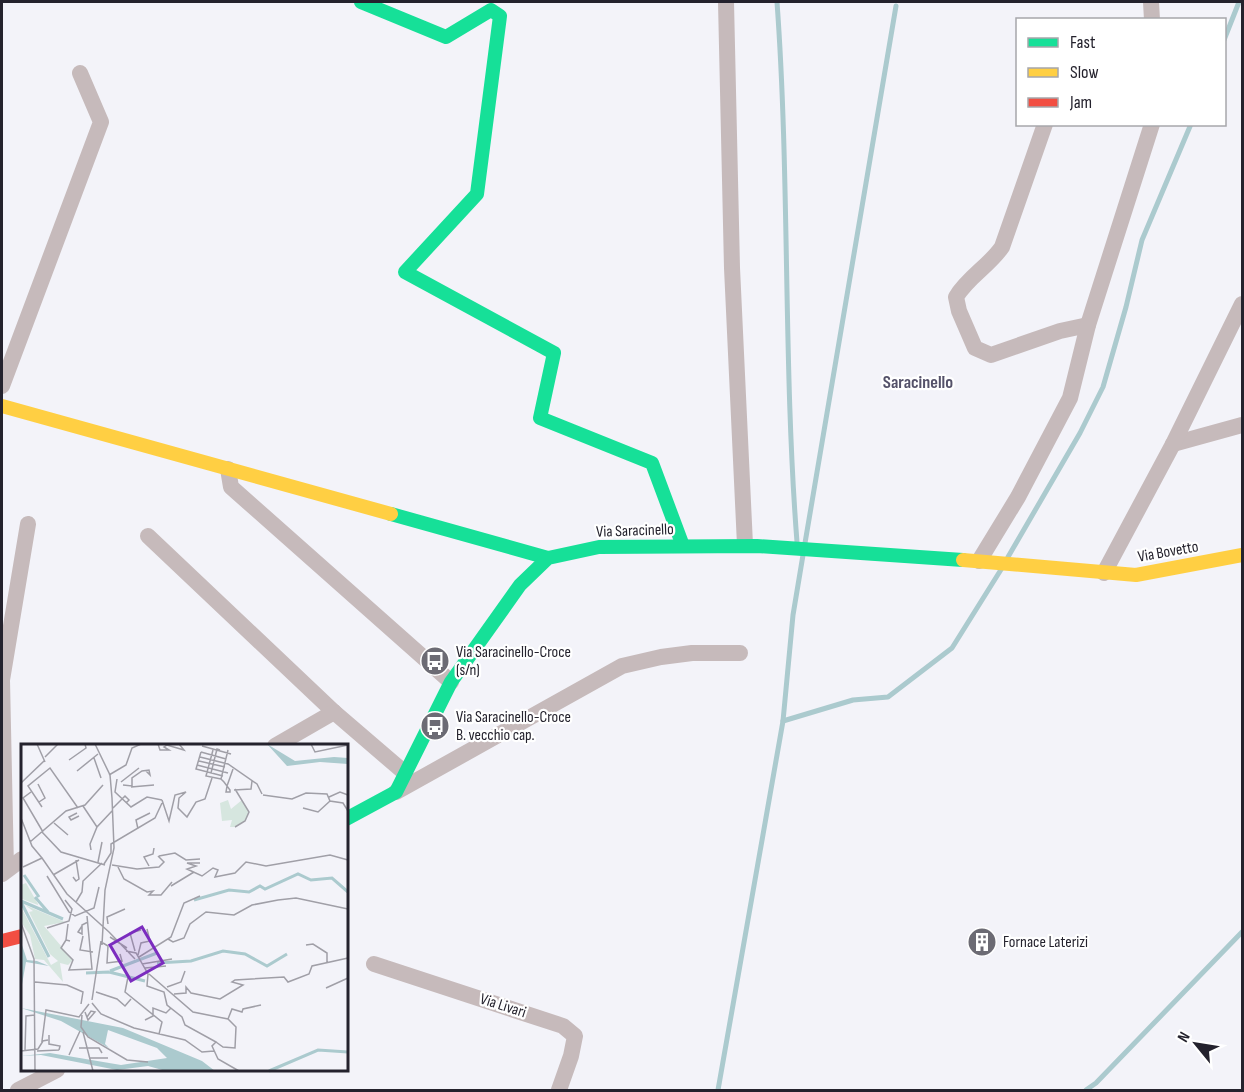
<svg xmlns="http://www.w3.org/2000/svg" width="1244" height="1092" viewBox="0 0 1244 1092" font-family="'Sofia Sans Condensed',sans-serif">
<rect width="100%" height="100%" fill="#f3f3f9"/>
<g fill="none" stroke-linecap="round" stroke-linejoin="round">
<g stroke="#abcace" stroke-width="5">
<path d="M777 2C790 181 783 363 797 542"/>
<polyline points="1224,40 1239,2"/>
<polyline points="805,543 896,6"/>
<polyline points="1008,557 1080,433 1103,387 1126,307 1142,240 1191,124"/>
<polyline points="783,721 853,700 888,697 952,648 1002,568"/>
<polyline points="718,1090 783,721 793,615 803,555"/>
<polyline points="1086,1090 1096,1083 1242,932"/>
</g>
<g stroke="#c6babb" stroke-width="16">
<polyline points="726,2 732,268 745,545"/>
<polyline points="1151,2 1152,20"/>
<path d="M1045 124 1002 247C989 266 968 277 956 297L959 311 975 348 991 355 1060 331 1088 325"/>
<polyline points="2,386 101,122 80,73"/>
<polyline points="1173,444 1242,425"/>
<polyline points="228,469 231,487 451,682"/>
<polyline points="148,536 334,712 405,773"/>
<polyline points="979,561 1018,497 1070,398 1088,325 1152,124"/>
<polyline points="1104,573 1173,444 1242,304"/>
<polyline points="275,746 334,712"/>
<polyline points="396,792 622,666 661,657 692,653 740,653"/>
<polyline points="6,869 2,680 28,524"/>
<polyline points="2,874 22,859"/>
<polyline points="374,964 563,1026 575,1036 571,1056 559,1090"/>
<polyline points="18,1090 57,1070"/>
</g>
<g stroke="#16e098" stroke-width="14">
<polyline points="361,2 446,37 491,10 500,16 477,194 405,272 554,353 540,418 652,463 683,546"/>
<polyline points="391,514 548,558"/>
<polyline points="346,819 396,792 451,682 520,585 548,558 599,547 757,546 963,560"/>
</g>
<g stroke="#ffcf43" stroke-width="14">
<polyline points="2,406 391,514"/>
<polyline points="963,560 1136,575 1242,555"/>
</g>
<polyline stroke="#f24e42" stroke-width="14" points="2,941 22,936"/>
</g>
<defs>
<g id="bus-disc" transform="scale(1.5)"><circle r="9.5" fill="#6c6b74" stroke="#fff"/><path d="M-5-6H5V4H4V6H2V4H-2V6H-4V4H-5ZM-3.5-4V0h7V-4ZM-3.5 1.2v1.5H-2V1.2ZM2 1.2v1.5H3.5V1.2Z" fill="#fff"/></g>
<g id="building-disc" transform="scale(1.5)"><circle r="9.5" fill="#6c6b74" stroke="#fff"/><path d="M-4-6H4V6H1V3H-1V6H-4ZM-2.5-4.3h1.7v1.8h-1.7ZM.8-4.3h1.7v1.8H.8ZM-2.5-1h1.7V.8h-1.7ZM.8-1h1.7V.8H.8Z" fill="#fff"/></g>
</defs>
<g fill-rule="evenodd">
<use href="#bus-disc" x="435" y="661"/>
<use href="#bus-disc" x="435" y="726"/>
<use href="#building-disc" x="982" y="942"/>
</g>
<g text-anchor="middle" dominant-baseline="central" stroke-width="4.5" stroke-linejoin="round" paint-order="stroke">
<g font-size="16" fill="#24222d" stroke="#fff">
<text transform="translate(635 531) rotate(-2)">Via Saracinello</text>
<text transform="translate(1168 552) rotate(-10)">Via Bovetto</text>
<text transform="translate(503 1006) rotate(18)">Via Livari</text>
</g>
<g font-size="16" fill="#24222d" stroke="#fff" text-anchor="start">
<text x="456" y="652">Via Saracinello-Croce<tspan x="456" dy="18">(s/n)</tspan></text>
<text x="456" y="717">Via Saracinello-Croce<tspan x="456" dy="18">B. vecchio cap.</tspan></text>
<text x="1003" y="942">Fornace Laterizi</text>
</g>
<g font-size="18" font-weight="bold" fill="#545169" stroke="#fff">
<text x="918" y="382">Saracinello</text>
</g>
</g>
<g transform="translate(21 744)">
<rect width="327" height="327" fill="#f3f3f9"/>
<path d="M207 56 210 65 221 56 228 67 225 76 213 83H209L211 76 201 77 199 59ZM5 139 17 160V161L1 155 0 141ZM4 161 44 178 23 182 52 216 47 221 39 219 42 238 23 216 14 215 9 191 0 178V163L30 221 37 217 29 210 8 168 12 167Z" fill="#d6e6df"/>
<path d="M246 0 274 17 313 13 327 14V20L299 18 266 22ZM0 198 6 216 16 217 28 222 5 218 0 246ZM0 264 102 284 181 317 194 327H145L127 322 96 326 20 311 0 312 29 309 100 321 146 314 136 304 87 286 84 300 88 304 40 277Z" fill="#abcace"/>
<path fill="none" stroke="#abcace" stroke-width="3" d="M3 131 18 153M14 153 27 168M173 156 208 146 228 148 239 142 244 145 277 130 290 136 311 134 327 148M0 157 42 175M0 158 28 213M136 219 170 217 202 207 224 210 246 222 266 210M89 227 136 209M88 228 124 237M65 229 88 228M248 327 297 306 327 308"/>
<path fill="none" stroke="#a09fa7" stroke-width="1.5" d="M16 0 24 18M74 0 89 31 91 54M137 0 139 6H148L143 3 146 1 163 6 158 0M290 0 294 8 327 1M181 2 210 10M192 6 185 32 200 35M180 8 175 25 202 32M180 8 205 15M24 13 37 0M179 13 207 20 236 40 241 50M73 14 80 34M48 16 65 4 64 0M178 17 204 23M176 21 207 29M56 27 77 10M190 29 196 5 199 6M88 31 105 21 111 4 120 0M96 35 94 48 110 63 126 53 141 56M100 38 118 24M0 39 23 17M17 40 24 54 18 58M102 41 111 42V34L121 27 128 26 129 31 125 27M206 42 205 48H209V46L203 38 200 35 207 6M206 42 212 25M110 43 133 41M214 45 228 68 224 77 214 83M213 46 230 45 231 37M10 48 2 54 22 88M242 51 271 55 285 49 306 50 309 57 322 59 327 67M308 53 319 48 327 51M141 56 148 77 154 51 165 48 158 54 157 64 166 73 175 58 184 55 191 34M62 62 76 83M21 63 7 42 29 24 57 64M92 64 104 52 108 56 105 59M282 64 297 68 309 57M56 69 48 73 50 76 58 72M0 74 11 102 21 114M33 79 47 91M117 85 115 76 129 69M21 88 40 108 84 121M9 98 45 67 64 61 82 41M70 106 69 100 76 83 91 67M138 112 154 109 165 116 179 115M77 118 81 98M179 119H166L175 122 166 125 181 132 192 124 197 126 194 133 214 129 225 118 245 122 309 111 327 116M83 120 90 109V100L134 74 141 59M91 121 116 125 138 123 143 118 137 112M128 122 123 113 132 110 133 104M2 123 21 114 46 150 88 188M97 123 103 135 126 148 132 147 128 151H140L151 138M32 131 58 116M26 132 48 168 54 172 73 164 78 143M52 133 55 137 58 135 55 116M150 142 173 128M55 158 61 148 62 137 81 119M0 179 13 215 14 327M47 180 45 196 49 197M87 180 86 173 104 165M61 182 57 188 61 190V181L67 178M26 184 48 177 51 165 44 156M88 188 114 215M62 192 59 206 72 208M89 193 106 204M147 195 152 198 163 194 169 180 185 168 213 171 231 161 257 156 275 154 327 165M45 196 40 204 52 216 48 226 71 225 66 172M82 199 87 202 86 219 101 217 99 210M81 201 84 146 93 104 91 54M285 201 292 200 306 209V219M105 207 115 209 127 230 126 242 143 248 146 261 161 273 164 281 195 298 191 302 197 315 218 327M114 207 109 189 120 186M117 211 120 199 129 197 126 185M118 213 150 193 163 159 179 152M121 220 151 215M124 224 145 222M128 230 172 268 207 275 215 283 214 304 202 303 195 298M107 233 104 248 141 278 138 290M14 238 46 241 62 248 60 260M146 243 160 238 164 227M305 244 327 234M75 248 96 255 104 262 110 255M153 250 165 249V243L170 249 199 255 222 241 211 238 214 236 263 233 267 238 288 230 291 222 327 214M71 256 80 197M71 259 80 270 113 284 164 296 181 308 193 307M64 268 67 276 74 268 70 267 66 273M61 271 60 283 67 293 106 316 127 318M207 275 211 265 221 268 222 265 240 261M124 276 132 272V264L145 269 150 264M62 288 72 327M28 291V300L39 302 38 306M27 296 21 297 25 266 58 273 68 260M58 304H78L81 309M4 306 5 272 14 271M0 307 17 305 22 297M16 307 38 306M48 311 59 287M68 314H87"/>
<path fill="#7b2cbf" fill-opacity="0.15" stroke="#7b2cbf" stroke-width="3" d="M121 183 142 219 110 237 89 201Z"/>
<rect width="327" height="327" fill="none" stroke="#24222d" stroke-width="3"/>
</g>
<rect width="1244" height="1092" fill="none" stroke="#24222d" stroke-width="6"/>
<rect x="1016" y="18" width="210" height="108" fill="#ffffff" stroke="#a7a7ab" stroke-width="1.5"/>
<rect x="1028" y="38" width="30" height="9" fill="#16e098" stroke="#a7a7ab" stroke-width="1.5"/>
<text x="1070" y="48" font-size="18" fill="#24222d">Fast</text>
<rect x="1028" y="68" width="30" height="9" fill="#ffcf43" stroke="#a7a7ab" stroke-width="1.5"/>
<text x="1070" y="78" font-size="18" fill="#24222d">Slow</text>
<rect x="1028" y="98" width="30" height="9" fill="#f24e42" stroke="#a7a7ab" stroke-width="1.5"/>
<text x="1070" y="108" font-size="18" fill="#24222d">Jam</text>
<g transform="translate(1196 1044) rotate(300)" stroke="#ffffff" stroke-width="4.5" paint-order="stroke">
<path d="M0-4.5L10 22L0 15L-10 22Z" fill="#24222d"/>
<text y="-9" font-size="16" font-weight="bold" text-anchor="middle" fill="#24222d">N</text>
</g>
</svg>
